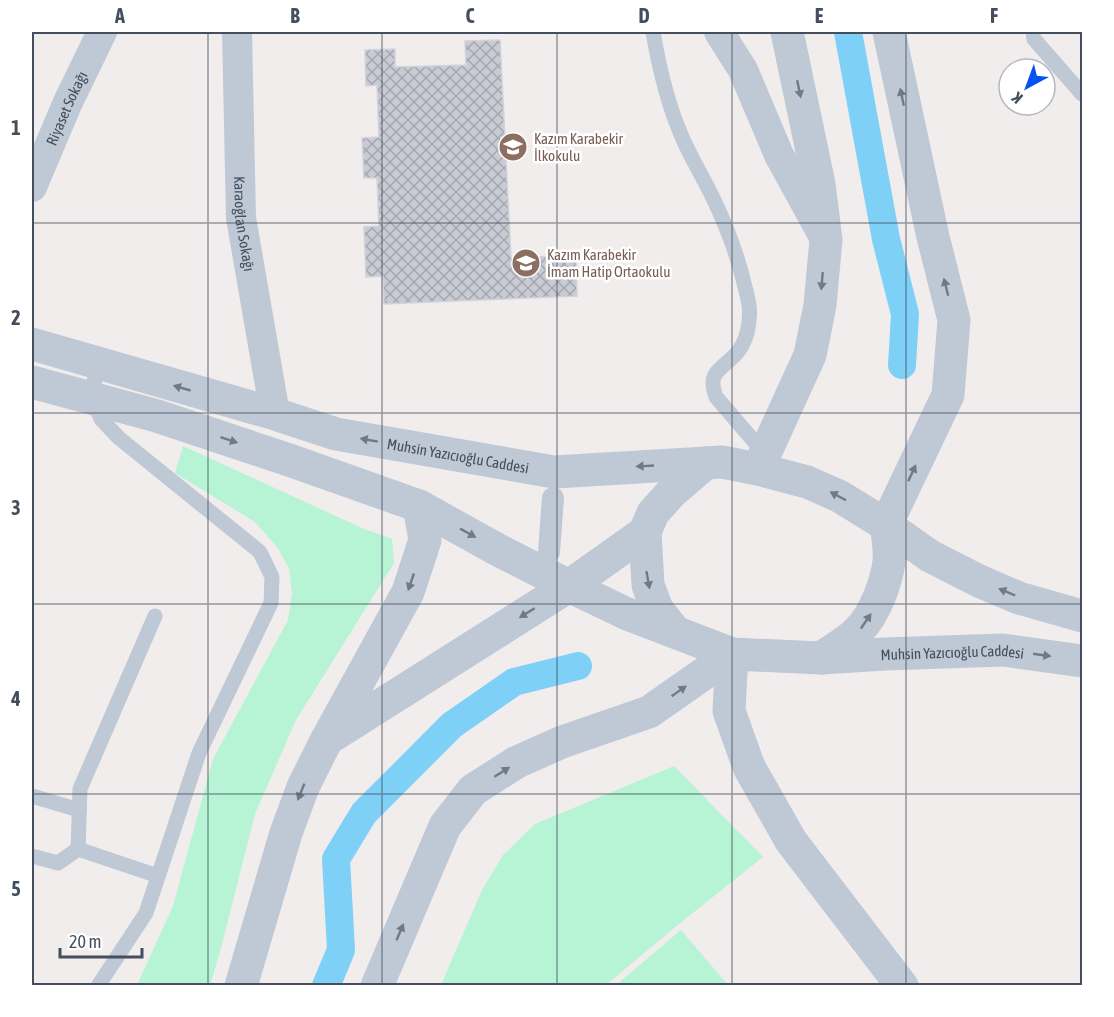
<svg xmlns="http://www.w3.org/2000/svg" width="1114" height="1017" viewBox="0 0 1114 1017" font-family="'Asap Condensed',sans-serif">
<defs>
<pattern id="building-cross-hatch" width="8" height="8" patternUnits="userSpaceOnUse" patternTransform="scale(1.5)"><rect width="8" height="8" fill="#c9cbd4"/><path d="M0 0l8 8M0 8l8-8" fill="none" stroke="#a5a7af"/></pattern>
</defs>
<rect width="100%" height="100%" fill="#f1eded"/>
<g fill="#b6f4d5">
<polygon points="183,446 362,528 392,539 394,563 296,720 255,814 220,952 210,985 137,985 173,906 213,759 288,620 292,593 289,568 277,547 255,522 175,473"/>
<polygon points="674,766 763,857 674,928 606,985 441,985 482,890 503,855 535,824"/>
<polygon points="681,930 728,985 616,985"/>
</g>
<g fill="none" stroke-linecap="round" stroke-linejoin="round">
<g stroke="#7ed0f6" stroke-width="28">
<polyline points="848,32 886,239 905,314 902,365"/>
<polyline points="326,986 341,950 336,859 364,813 452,725 514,682 578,666"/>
</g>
</g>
<polygon fill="url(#building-cross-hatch)" stroke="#d1d2da" stroke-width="1.5" points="500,40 511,258 576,255 577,296 384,304 383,276 366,277 364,227 379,226 377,178 364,178 362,138 379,137 377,85 366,86 365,50 395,49 395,67 466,65 465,41"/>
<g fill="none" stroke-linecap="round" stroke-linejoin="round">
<g stroke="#bfc8d5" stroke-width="15">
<path d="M653 32C659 67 667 103 682 137 691 158 703 177 713 198 726 225 737 254 744 283 746 291 748 298 749 305 751 322 747 344 734 356 719 371 707 373 716 397L765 454"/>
<polyline points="1033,32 1034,39 1082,94"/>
<polyline points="96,363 93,399 101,419 119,438 260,552 272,577 271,603 199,753 146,913 98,986"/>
<polyline points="32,796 79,810"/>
<polyline points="78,849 80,789 155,616"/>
<polyline points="78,849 158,876"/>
<polyline points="32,856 58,863 78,849"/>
</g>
<polyline stroke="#bfc8d5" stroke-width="22" points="549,552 553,498"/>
<g stroke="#bfc8d5" stroke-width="30">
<path id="s1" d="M237 32 241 218 275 414"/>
<polyline points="719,32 743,70 779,155 824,237"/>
<path id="s2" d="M32 187 68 102 102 32"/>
</g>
<g stroke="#bfc8d5" stroke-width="33">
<path id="s3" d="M32 344 275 414 336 434 554 472 706 463 722 462 758 469 807 482 839 496 886 525 930 556 979 581 1019 598 1082 616"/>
<path id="s4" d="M32 382 157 416 292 461 419 506 500 551 569 586 625 613 732 654 821 658 885 654 1003 650 1082 661"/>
<polyline points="758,469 810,355 820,305 826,240 819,184 787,32"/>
<polyline points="675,632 657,609 648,585 645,532 653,513 672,492 706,463"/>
<polyline points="732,654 729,711 749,767 791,841 902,986"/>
<path d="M821 658C834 649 849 641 859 630 874 615 886 584 889 562 890 550 888 537 886 525L948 395 954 320 933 237 889 32"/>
<polyline points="329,738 569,586 645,532"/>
<polyline points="241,986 286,833 303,787 327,739 408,592 425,540 419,506"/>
<polyline points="377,986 445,826 473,790 517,762 562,742 649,712 732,654"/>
</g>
</g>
<defs><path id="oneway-solid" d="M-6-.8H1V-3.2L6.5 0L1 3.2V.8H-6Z" transform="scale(1.5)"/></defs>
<g fill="#6f7987">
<use href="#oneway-solid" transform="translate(799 89) rotate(78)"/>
<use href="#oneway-solid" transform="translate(902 97) rotate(-102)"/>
<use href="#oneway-solid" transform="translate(822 281) rotate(95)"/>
<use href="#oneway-solid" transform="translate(946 287) rotate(-104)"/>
<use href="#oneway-solid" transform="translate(182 388) rotate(-164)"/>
<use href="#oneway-solid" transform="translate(229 440) rotate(18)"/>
<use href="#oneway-solid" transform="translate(369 440) rotate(-170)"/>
<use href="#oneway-solid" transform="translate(645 466) rotate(177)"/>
<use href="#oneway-solid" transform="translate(912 473) rotate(-65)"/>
<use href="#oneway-solid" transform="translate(838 496) rotate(-152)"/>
<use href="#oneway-solid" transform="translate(468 533) rotate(29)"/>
<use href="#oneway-solid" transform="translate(648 580) rotate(80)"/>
<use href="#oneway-solid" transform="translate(411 582) rotate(109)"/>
<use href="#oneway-solid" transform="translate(1007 592) rotate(-157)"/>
<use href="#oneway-solid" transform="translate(527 613) rotate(148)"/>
<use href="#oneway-solid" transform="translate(866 621) rotate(-56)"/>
<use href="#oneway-solid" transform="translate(1042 655) rotate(8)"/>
<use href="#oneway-solid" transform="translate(679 691) rotate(-35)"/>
<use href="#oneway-solid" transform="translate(502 772) rotate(-32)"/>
<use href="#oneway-solid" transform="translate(301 792) rotate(112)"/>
<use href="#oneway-solid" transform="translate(400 932) rotate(-67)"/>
</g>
<path fill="none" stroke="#444e5d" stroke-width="1.5" stroke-opacity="0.55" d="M208 32V986M382 32V986M557 32V986M732 32V986M906 32V986M32 223H1082M32 413H1082M32 604H1082M32 794H1082"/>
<defs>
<g id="school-disc" transform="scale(1.5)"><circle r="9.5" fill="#8d6e63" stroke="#fff"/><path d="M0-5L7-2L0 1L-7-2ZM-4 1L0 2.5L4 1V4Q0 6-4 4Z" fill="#fff"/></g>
</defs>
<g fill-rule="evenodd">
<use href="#school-disc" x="513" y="147"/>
<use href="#school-disc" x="526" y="263"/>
</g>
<g text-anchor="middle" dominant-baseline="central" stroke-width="5" stroke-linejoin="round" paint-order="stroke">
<g font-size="15" fill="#444e5d" stroke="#fff">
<text stroke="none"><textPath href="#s2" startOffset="86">Riyaset Sokağı</textPath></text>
<text stroke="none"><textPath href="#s1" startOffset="192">Karaoğlan Sokağı</textPath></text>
<text stroke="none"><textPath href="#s3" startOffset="441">Muhsin Yazıcıoğlu Caddesi</textPath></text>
<text stroke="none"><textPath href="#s4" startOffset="974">Muhsin Yazıcıoğlu Caddesi</textPath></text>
</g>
<g font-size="15" fill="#785e54" stroke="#fff" text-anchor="start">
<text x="534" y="138">Kazım Karabekir<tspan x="534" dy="17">İlkokulu</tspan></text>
<text x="547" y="254">Kazım Karabekir<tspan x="547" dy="17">İmam Hatip Ortaokulu</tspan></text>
</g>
</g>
<rect width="1114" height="1017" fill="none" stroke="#ffffff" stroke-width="66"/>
<g transform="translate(1027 87) rotate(221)"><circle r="28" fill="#ffffff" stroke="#b4b8be" stroke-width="1.5"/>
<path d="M0-4.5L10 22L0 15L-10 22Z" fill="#0452f4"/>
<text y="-9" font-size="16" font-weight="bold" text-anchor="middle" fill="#444e5d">K</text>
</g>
<path d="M60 948v9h82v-9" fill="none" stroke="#444e5d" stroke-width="3"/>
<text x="69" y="948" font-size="18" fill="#444e5d" stroke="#ffffff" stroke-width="4.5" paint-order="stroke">20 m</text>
<rect x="33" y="33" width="1048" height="951" fill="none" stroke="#444e5d" stroke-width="2"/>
<g font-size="20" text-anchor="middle" font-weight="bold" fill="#444e5d">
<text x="120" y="23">A</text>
<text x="295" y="23">B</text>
<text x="470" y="23">C</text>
<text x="644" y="23">D</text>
<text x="819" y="23">E</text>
<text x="994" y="23">F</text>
<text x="16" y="135">1</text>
<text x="16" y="325">2</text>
<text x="16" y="515">3</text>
<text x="16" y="706">4</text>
<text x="16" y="896">5</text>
</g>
</svg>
